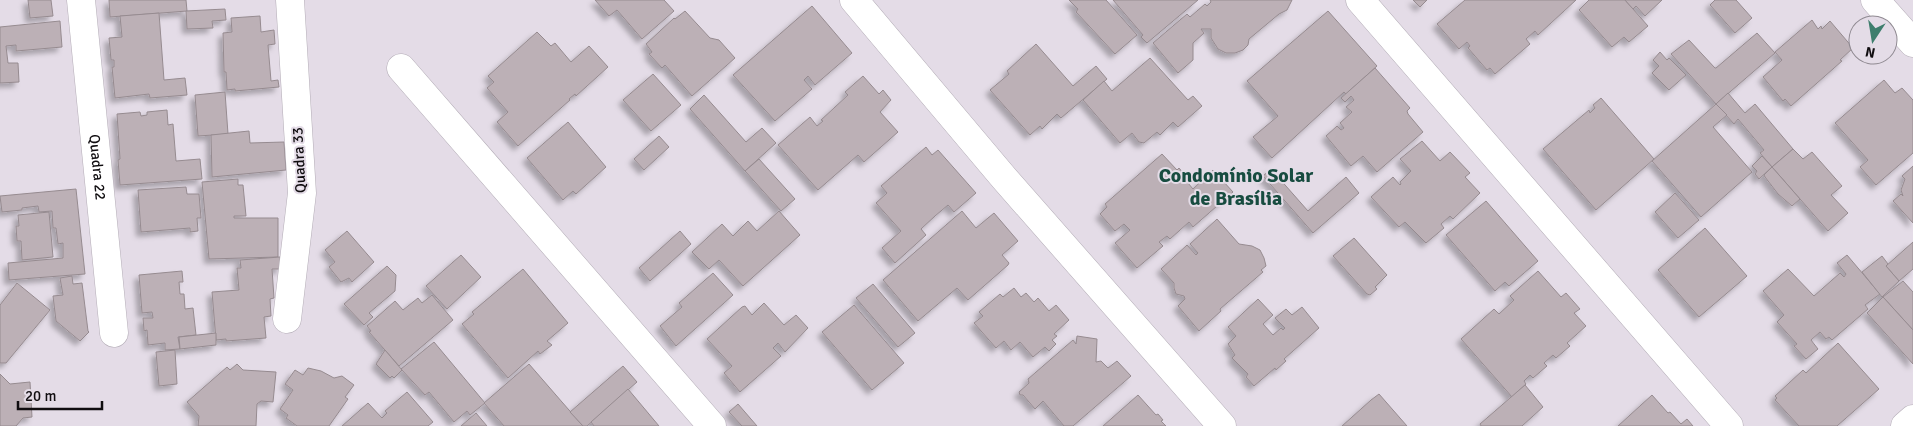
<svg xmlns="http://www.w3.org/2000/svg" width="1913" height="426" viewBox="0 0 1913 426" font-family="Signika,sans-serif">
<defs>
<filter id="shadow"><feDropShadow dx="-4.5" dy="4.5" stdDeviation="2.5" flood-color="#0004"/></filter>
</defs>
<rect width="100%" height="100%" fill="#e4dce7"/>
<g fill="#bcb0b6" stroke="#968b90" filter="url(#shadow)">
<polygon points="28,0 51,0 53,16 30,18"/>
<polygon points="109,0 186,0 187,11 110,17"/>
<polygon points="595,0 664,0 674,11 642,39 617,10 609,16"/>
<polygon points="1069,0 1106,0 1137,35 1115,54 1076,12 1078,9"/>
<polygon points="1113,0 1198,0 1147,43 1141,37 1143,35"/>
<polygon points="1210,0 1292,0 1287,10 1279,14 1249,39 1248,45 1243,50 1235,53 1226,53 1218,49 1211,38 1211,29 1201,29 1204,33 1193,43 1193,60 1178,73 1153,43 1187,14 1190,17 1205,4 1207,6 1211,2"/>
<polygon points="1413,0 1427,0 1420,7"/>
<polygon points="1465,0 1576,0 1538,35 1535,31 1526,39 1530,44 1495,74 1490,68 1487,70 1468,48 1470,46 1467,42 1459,49 1437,24"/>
<polygon points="1589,0 1625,0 1648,26 1629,42 1624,37 1612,47 1579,10"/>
<polygon points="1625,0 1662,0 1645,16 1636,6 1633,9"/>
<polygon points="1715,0 1736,0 1752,18 1735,33 1710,5"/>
<polygon points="812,6 852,53 815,85 808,76 804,80 812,89 775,121 733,75"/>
<polygon points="225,9 226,20 212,21 213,28 187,29 186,11"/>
<polygon points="685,11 710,38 719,40 735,58 692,96 665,65 662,68 649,54 652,52 646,44 674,18 675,19"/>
<polygon points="1328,11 1377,66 1346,94 1344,92 1272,158 1253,137 1278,116 1247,81"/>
<polygon points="159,13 164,80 185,78 187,95 150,98 149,94 115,98 112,67 114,67 114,60 111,60 109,38 122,37 120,16"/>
<polygon points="260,16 261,32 274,30 275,44 268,45 271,81 278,80 279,87 235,91 235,89 227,90 226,72 224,72 223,33 232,32 231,18"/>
<polygon points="1812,20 1818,29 1821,26 1822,29 1830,21 1853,48 1840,60 1842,61 1791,106 1785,99 1783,101 1763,77 1782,60 1775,52"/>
<polygon points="60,21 62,47 16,51 16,45 6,46 8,63 18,63 19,82 0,83 0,27"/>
<polygon points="537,32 551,46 555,43 571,62 589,46 608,67 576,96 575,94 569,99 570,100 518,146 497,122 508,112 487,88 494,82 488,76"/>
<polygon points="1757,33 1775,53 1716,104 1671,54 1689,40 1715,68 1716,68"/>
<polygon points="1036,44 1073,86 1096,66 1107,79 1061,118 1057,114 1042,129 1040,126 1030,135 990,90 1009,74 1007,71"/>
<polygon points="1660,52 1667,60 1669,58 1686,75 1669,90 1652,73 1659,66 1653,60"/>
<polygon points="1150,58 1188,100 1193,96 1202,106 1178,127 1173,122 1160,135 1157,132 1144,143 1139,142 1132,133 1120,143 1083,100 1104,81 1112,91"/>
<polygon points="1375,68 1410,108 1407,111 1408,114 1423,132 1377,172 1363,156 1351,166 1326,136 1337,126 1341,130 1344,128 1340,123 1352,112 1346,107 1354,100 1351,96 1345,102 1341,98"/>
<polygon points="653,74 681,105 651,131 623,100"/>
<polygon points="863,76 879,94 883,90 891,100 880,112 898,132 864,162 858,155 818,190 778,145 810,117 817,126 823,121 821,120 848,95 845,92"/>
<polygon points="1884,80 1895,93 1902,88 1913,100 1913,153 1876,185 1860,167 1868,160 1835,123"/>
<polygon points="225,92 228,134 198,136 195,95"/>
<polygon points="1728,93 1745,113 1755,104 1793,149 1772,167 1760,153 1764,150 1738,119 1734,124 1716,104"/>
<polygon points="704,95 746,142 762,128 776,143 745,171 690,109"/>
<polygon points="1601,98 1654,159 1596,210 1543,149 1589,110 1590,113 1595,108 1593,105"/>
<polygon points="1716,104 1727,115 1713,127 1752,172 1701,217 1652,161"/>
<polygon points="167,110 168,125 173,124 176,161 200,159 202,179 120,185 118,160 120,159 117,114 140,112 141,116 147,115 147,112"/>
<polygon points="568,122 606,167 576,194 573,191 563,200 527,158"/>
<polygon points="249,131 250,143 284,142 286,170 212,177 211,135"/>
<polygon points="659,136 669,147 644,170 634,159"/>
<polygon points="1422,141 1440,161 1450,152 1470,173 1465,177 1480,193 1453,219 1450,216 1441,224 1444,228 1426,243 1405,222 1399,227 1371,197 1393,177 1400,185 1401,184 1400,182 1411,171 1400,159"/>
<polygon points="926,147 932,155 938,150 976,193 954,212 948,205 935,216 921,229 926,235 895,263 882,248 901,231 876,203 887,193 881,186"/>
<polygon points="1793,149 1803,159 1812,152 1842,186 1831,195 1848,213 1828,231 1772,167"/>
<polygon points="1162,154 1177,170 1179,168 1190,181 1188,183 1193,189 1213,170 1233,192 1193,227 1189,222 1170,239 1167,236 1159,242 1163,246 1137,268 1115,243 1130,230 1124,224 1115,231 1100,214 1107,207 1105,204"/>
<polygon points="1762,156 1772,167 1759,179 1755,174 1757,171 1752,166"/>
<polygon points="759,159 795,199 781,211 745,171"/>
<polygon points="1913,166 1913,223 1893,201 1901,194 1903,196 1901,190 1905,179 1902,176"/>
<polygon points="1772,167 1800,199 1792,206 1778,194 1765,177 1764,175"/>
<polygon points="1271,169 1308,211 1346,177 1359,193 1313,233 1263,176"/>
<polygon points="238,179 238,185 243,185 246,216 234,216 234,218 278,218 278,257 209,259 202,182"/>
<polygon points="186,187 187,194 199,194 201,218 197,218 198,231 190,232 190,228 141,232 138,190"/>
<polygon points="76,189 85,274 9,280 8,263 63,258 63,243 58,244 56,228 53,228 52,211 39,212 38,206 22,208 22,210 2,212 0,196"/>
<polygon points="1675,193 1699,220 1678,238 1655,212"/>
<polygon points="1486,201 1538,261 1509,286 1505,282 1495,291 1446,235"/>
<polygon points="779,211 800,235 743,286 719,260 709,269 692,252 722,224 733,236 748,221 757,231"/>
<polygon points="962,211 976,228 994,213 1018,241 1002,255 1009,263 1008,265 968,300 957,288 918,321 883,280"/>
<polygon points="49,212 53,257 22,260 21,241 17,241 16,226 19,226 18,215"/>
<polygon points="1217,219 1239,244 1252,246 1260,250 1264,258 1266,266 1261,270 1263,272 1220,309 1221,311 1199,331 1178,306 1185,299 1184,296 1176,294 1174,288 1174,283 1161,269 1187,245 1196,255 1198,253 1190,244"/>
<polygon points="1705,228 1747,276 1699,317 1658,270"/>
<polygon points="347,231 374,262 352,282 349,278 341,282 329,267 335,262 325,250"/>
<polygon points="680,231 691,244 650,281 639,268"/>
<polygon points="1354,238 1387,275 1375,287 1377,289 1370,295 1367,294 1333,256"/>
<polygon points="1913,242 1913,269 1899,281 1886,266"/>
<polygon points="461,255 481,277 447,309 426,286"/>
<polygon points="1847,255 1880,294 1865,305 1868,309 1832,340 1829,337 1826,339 1820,332 1811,340 1818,349 1806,359 1794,346 1797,344 1777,322 1784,315 1763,291 1788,269 1814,296 1840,273 1844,277 1846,274 1837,263"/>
<polygon points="1882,256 1888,264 1886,266 1899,281 1882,297 1862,272"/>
<polygon points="280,257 281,269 272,269 274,298 270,299 271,316 264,317 266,338 226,341 226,339 216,340 212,292 239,290 237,268 241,268 240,260"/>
<polygon points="387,266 396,275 395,291 369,313 373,317 364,325 344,304"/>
<polygon points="523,269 568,323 547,341 552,345 540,354 538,351 508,378 462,324 474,314 472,312"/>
<polygon points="182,271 183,282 179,282 180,294 184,294 185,309 193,308 196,335 178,337 180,349 165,350 165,343 148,345 147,330 144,331 143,318 153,318 152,312 142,313 139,275"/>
<polygon points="1538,271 1561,297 1566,293 1580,309 1574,313 1586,326 1567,343 1570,346 1556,358 1553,355 1544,363 1547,366 1533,378 1530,375 1524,381 1526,384 1512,397 1461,339 1494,309 1499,314 1514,300 1510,296"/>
<polygon points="713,273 733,295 676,346 660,326 682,307 679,303"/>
<polygon points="72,276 73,284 82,283 88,331 89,332 80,341 56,321 53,296 63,295 60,278"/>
<polygon points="1903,281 1913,292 1913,330 1883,297"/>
<polygon points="17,283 50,310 6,363 0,363 0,305"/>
<polygon points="873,284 915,333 898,347 856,298"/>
<polygon points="1014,288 1021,297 1026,293 1034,302 1038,298 1049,311 1056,305 1069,320 1054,334 1057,336 1052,340 1056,344 1049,351 1045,347 1033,357 1020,342 1011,350 1004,341 996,348 974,323 983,316 979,312 1000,294 1003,297"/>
<polygon points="432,295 453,320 399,366 369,332 371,331 367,326 395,301 403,310 418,298 422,303"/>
<polygon points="1883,297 1913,330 1913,364 1867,313"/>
<polygon points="1258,299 1273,315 1263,324 1273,335 1281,328 1283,330 1285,328 1275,318 1286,309 1292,315 1302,307 1319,328 1284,359 1286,361 1276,370 1275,368 1254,386 1246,377 1248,374 1232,358 1235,355 1228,344 1236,336 1228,327"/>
<polygon points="764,303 784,325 796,315 808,328 785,352 778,343 773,348 781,356 740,392 724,373 732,366 707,339 742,307 745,306 752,315"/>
<polygon points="854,305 904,363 872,390 822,332"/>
<polygon points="216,333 216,345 180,349 179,337"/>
<polygon points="1077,336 1097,339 1096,362 1101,361 1108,368 1117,361 1131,376 1073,426 1064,426 1043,401 1035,409 1023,395 1020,395 1019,392 1029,383 1028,379 1073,340 1076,344"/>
<polygon points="434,342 485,403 470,415 467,411 454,422 429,392 425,395 401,369"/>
<polygon points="1838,343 1879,389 1837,426 1799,426 1775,400 1777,398 1775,396 1803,370 1806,373"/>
<polygon points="175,350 177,384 159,386 156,352"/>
<polygon points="385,350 402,370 394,378 392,376 390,378 376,364"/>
<polygon points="237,364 243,370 276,372 273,402 261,401 257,404 256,426 198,426 199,416 187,402 227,367 230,370"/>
<polygon points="529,364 562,402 583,426 504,426 484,403"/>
<polygon points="623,366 637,382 587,426 583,426 570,412"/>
<polygon points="308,368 321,371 334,378 342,376 354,385 345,397 348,399 329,426 297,426 286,418 288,415 280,409 293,390 285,384 295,370 303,375"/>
<polygon points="0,374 10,384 30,382 32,417 23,418 16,426 0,426"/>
<polygon points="1525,385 1543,407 1522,426 1481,426 1480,424"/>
<polygon points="628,389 659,426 594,426 591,422"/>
<polygon points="407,392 433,422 428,426 342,426 368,403 382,418 387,413 385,411"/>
<polygon points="1379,394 1407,426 1342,426 1371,400"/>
<polygon points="1138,395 1156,415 1158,414 1163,420 1161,421 1166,426 1103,426"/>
<polygon points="1652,395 1668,413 1670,412 1681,424 1687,419 1693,426 1618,426"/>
<polygon points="738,404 757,426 742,426 729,412"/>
<polygon points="476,413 487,426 461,426"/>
</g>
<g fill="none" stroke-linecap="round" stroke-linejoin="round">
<g stroke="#b4adb7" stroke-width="29">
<g id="minor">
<path id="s1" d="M81 0 114 333"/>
<polyline points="854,0 1004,178 1222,426"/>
<polyline points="1360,0 1729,426"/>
<polyline points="1875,0 1913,43"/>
<polyline points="401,68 712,426"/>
<polyline points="287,319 302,193 290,0"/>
</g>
</g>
<g stroke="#b4adb7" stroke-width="29">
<polyline id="tertiary" points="1905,426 1913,419"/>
</g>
<use href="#minor" stroke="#fff" stroke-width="28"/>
<use href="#tertiary" stroke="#fff" stroke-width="28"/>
</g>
<g text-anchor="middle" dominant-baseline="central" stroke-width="4" stroke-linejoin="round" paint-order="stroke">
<g font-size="15" fill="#100d10" stroke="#e4dce7">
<text transform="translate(299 160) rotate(-93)">Quadra 33</text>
<text stroke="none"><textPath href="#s1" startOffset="168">Quadra 22</textPath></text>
</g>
<g font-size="20" font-weight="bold" fill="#174c40" stroke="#e4dce7">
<text x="1236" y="175">Condomínio Solar<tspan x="1236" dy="23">de Brasília</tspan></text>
</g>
</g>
<g transform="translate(1873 40) rotate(192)"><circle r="24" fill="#e4dce7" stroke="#8f8991"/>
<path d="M0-4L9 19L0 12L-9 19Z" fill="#3e7e6d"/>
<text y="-8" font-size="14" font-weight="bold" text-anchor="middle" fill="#100d10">N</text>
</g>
<path d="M18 401v8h84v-8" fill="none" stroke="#100d10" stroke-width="2.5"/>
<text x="25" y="401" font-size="15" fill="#100d10" stroke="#e4dce7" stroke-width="4" paint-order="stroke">20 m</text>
</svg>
